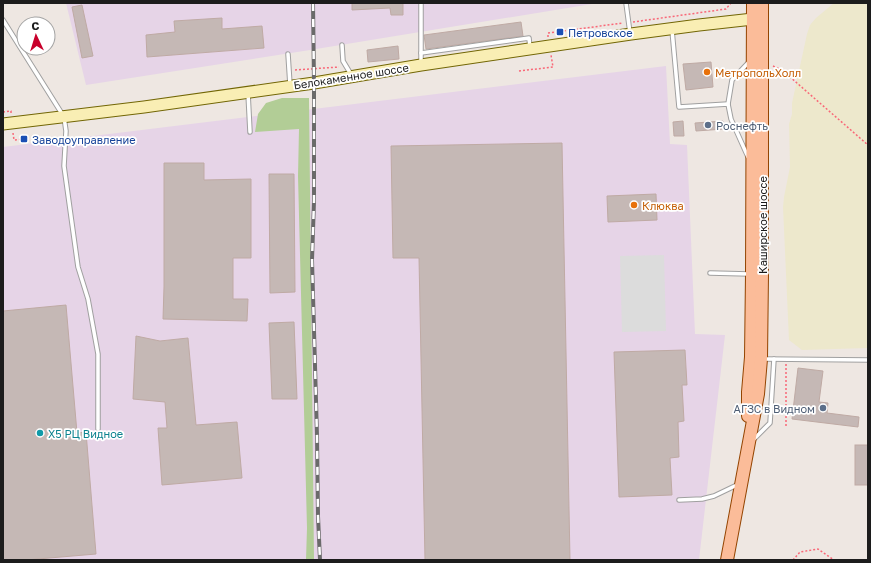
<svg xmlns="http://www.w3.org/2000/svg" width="871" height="563" viewBox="0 0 871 563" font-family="'Golos Text',sans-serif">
<rect width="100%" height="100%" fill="#eee7e2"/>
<g fill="#e6d4e7">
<polygon points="66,3 598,3 310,50 86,85"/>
<polygon points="666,66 670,144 687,145 695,334 725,335 699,560 3,560 3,147"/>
</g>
<polygon fill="#ede8cc" points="834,3 868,3 868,348 802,350 789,340 783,207 784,197 790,167 789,124 792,114 792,103 807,34 810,25 816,18"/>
<polygon fill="#b2cd96" points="282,98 309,98 314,560 306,560 307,528 298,176 299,129 255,132 258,114 266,103"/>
<polygon fill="#dcdcdc" points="664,255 666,331 622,332 620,256"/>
<g fill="#c5b8b5" stroke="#bfaaa4">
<polygon points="352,3 403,3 403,15 391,15 390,8 352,10"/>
<polygon points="82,5 93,56 82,58 72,7"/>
<polygon points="222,18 222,29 262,26 264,48 147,57 146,35 175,32 174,21"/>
<polygon points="521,22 523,36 426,49 424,35"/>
<polygon points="398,46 399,59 368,62 367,50"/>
<polygon points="711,62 713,87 686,90 683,64"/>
<polygon points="683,121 684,136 674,136 673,122"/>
<polygon points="723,121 724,129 696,131 695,123"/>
<polygon points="562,143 570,560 425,560 419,258 393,258 391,146"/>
<polygon points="164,163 204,163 204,180 251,179 251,258 233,258 233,299 248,299 247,321 163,319 164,287"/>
<polygon points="269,174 294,174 295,292 270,293"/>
<polygon points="656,194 657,220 608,222 607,196"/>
<polygon points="66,305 77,433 86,432 96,554 26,560 3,560 3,311"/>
<polygon points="294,322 297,399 272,399 269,323"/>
<polygon points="136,336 160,341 188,338 196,425 237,422 242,478 162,485 158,428 167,428 165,402 133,399"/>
<polygon points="685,350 687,385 682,385 684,421 678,422 679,457 670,458 672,495 619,497 614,352"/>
<polygon points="798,368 823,371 819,402 828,403 827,413 859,417 858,427 792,419"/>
<rect x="855" y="445" width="13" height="40"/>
</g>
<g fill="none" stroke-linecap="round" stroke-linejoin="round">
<g stroke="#a0a0a0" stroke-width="5.5">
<g id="lane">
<polyline points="421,3 421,64"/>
<polyline points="626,3 630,33"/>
<polyline points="3,20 64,117 66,131 64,166 78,267 88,299 98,354 98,429"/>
<polyline points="672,30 679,107 728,104 731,119 748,157"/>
<polyline points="342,45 343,61 352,76"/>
<polyline points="421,53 529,38 530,48"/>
<polyline points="288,54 290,85"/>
<polyline points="248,93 250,132"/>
<polyline points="728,104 732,80 749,62"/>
<polyline points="710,273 749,274"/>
<polyline points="764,359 868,360"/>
<polyline points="753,440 770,423 774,359"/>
<polyline points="679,500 702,499 714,496 739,484"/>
</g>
</g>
<g stroke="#726605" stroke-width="13">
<polyline id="secondary" points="3,124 144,107 314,83 421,65 631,34 699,25 762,18"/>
</g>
<g stroke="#944400" stroke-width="14">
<g id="primary">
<polyline points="748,416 748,392 751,357 752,274 753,3"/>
<polyline points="727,560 758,394 761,359 762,274 762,3"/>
</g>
</g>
<g stroke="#f96777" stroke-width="1.5" stroke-dasharray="2 2" stroke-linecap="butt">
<polyline points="633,22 726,9 731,3"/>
<polyline points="548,37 548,33 623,23"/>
<polyline points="773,66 782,70 868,145"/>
<polyline points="295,70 339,67"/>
<polyline points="519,71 553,67 551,55"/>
<polyline points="3,112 11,111 11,113"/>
<polyline points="13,133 14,140 24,139"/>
<polyline points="786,364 786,428"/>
<polyline points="793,560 800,552 818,549 834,560"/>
</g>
<use href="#lane" stroke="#fff" stroke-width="3.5"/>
<use href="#secondary" stroke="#f9eeb4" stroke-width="11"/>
<use href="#primary" stroke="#fbbc99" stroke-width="12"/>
<g stroke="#6a6a6a" stroke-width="4">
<polyline id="rail" points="313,3 314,83 314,201 312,260 317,436 318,516 320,560"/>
</g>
<use href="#rail" stroke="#fff" stroke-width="2.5" stroke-dasharray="8" stroke-linecap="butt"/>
</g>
<g fill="#1a4fb4" stroke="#fff" stroke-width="1.5">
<rect x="556" y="28" width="8" height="8" rx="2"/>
<rect x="20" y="135" width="8" height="8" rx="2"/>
</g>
<g fill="#e8710a" stroke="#fff" stroke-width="1.5">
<circle cx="707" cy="72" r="4"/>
<circle cx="634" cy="205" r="4"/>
</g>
<g fill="#5c6f8a" stroke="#fff" stroke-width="1.5">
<circle cx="708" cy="125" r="4"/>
<circle cx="823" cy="408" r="4"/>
</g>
<circle fill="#0f9aa8" stroke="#fff" stroke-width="1.5" cx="40" cy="433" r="4"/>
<g text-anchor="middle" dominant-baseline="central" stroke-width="3.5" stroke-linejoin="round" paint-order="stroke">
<g font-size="11" fill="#164399" stroke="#fff" text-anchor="start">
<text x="568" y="32">Петровское</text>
<text x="32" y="139">Заводоуправление</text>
</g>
<g font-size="11" fill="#c56008" stroke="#fff" text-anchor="start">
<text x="715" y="72">МетропольХолл</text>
<text x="642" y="205">Клюква</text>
</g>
<g font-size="11" fill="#1c1c1c" stroke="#fff">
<text transform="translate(351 76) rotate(-9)">Белокаменное шоссе</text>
<text transform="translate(762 225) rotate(-90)">Каширское шоссе</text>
</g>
<g font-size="11" fill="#4e5e75" stroke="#fff" text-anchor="start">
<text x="716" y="125">Роснефть</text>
<text x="815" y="408" text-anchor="end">АГЗС в Видном</text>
</g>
<g font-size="11" fill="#0d838f" stroke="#fff" text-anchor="start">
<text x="48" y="433">X5 РЦ Видное</text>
</g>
</g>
<rect width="871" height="563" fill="none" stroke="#1c1c1c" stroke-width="8"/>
<g transform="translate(36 36) rotate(356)"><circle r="19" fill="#ffffff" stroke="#a4a4a4"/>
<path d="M0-3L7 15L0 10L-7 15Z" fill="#c8002b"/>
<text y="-6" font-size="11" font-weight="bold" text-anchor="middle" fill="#1c1c1c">С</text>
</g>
</svg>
